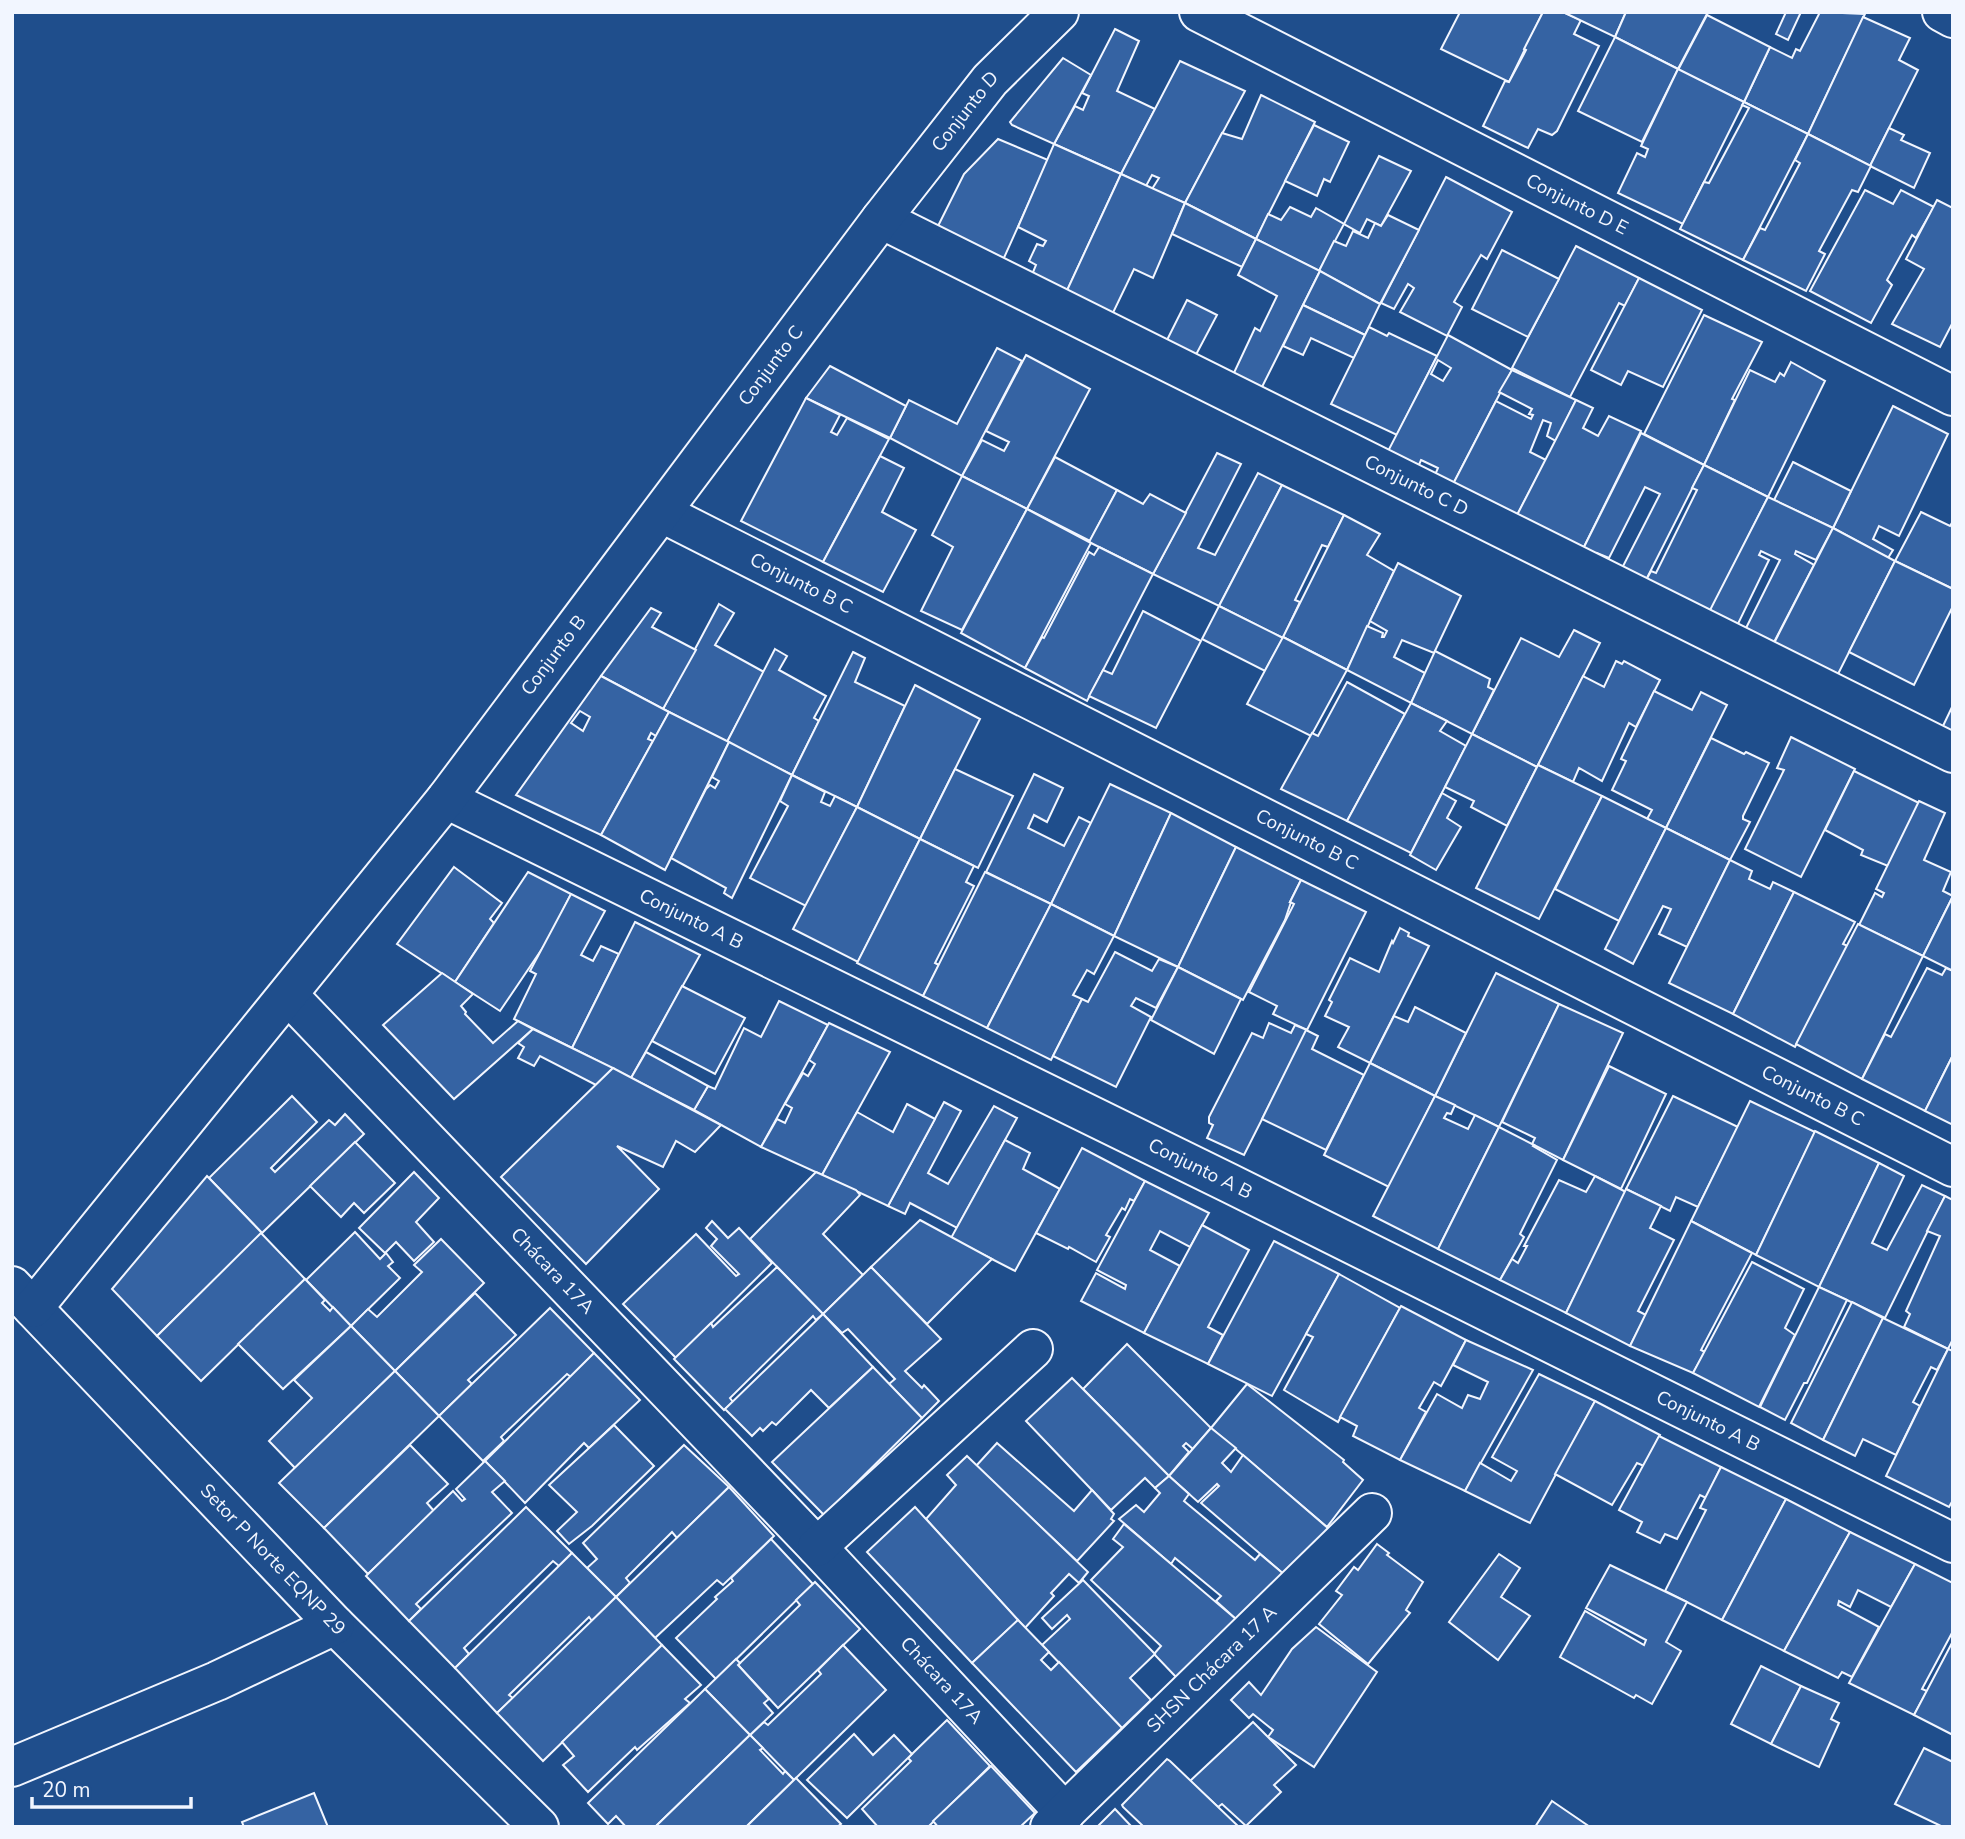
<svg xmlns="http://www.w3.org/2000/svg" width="1965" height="1839" viewBox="0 0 1965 1839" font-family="'Nunito Sans',sans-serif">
<rect width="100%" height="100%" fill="#1f4e8c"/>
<g fill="#3563a3" stroke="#f2f6ff" stroke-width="2" fill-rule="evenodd">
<polygon points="1460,12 1543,12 1509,82 1441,49"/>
<polygon points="1543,12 1563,12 1581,20 1574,34 1599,46 1557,131 1552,135 1538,129 1528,148 1483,126 1505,81 1509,82 1526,50 1524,49"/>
<polygon points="1563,12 1626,12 1615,37"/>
<polygon points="1626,12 1708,12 1678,69 1615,37"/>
<polygon points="1786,12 1801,12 1788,40 1776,34"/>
<polygon points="1820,12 1865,14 1808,134 1744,102 1770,47 1792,58 1796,49 1800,51"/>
<polygon points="1707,15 1770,47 1744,102 1678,70"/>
<polygon points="1863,17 1910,38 1899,60 1918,70 1870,166 1808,134"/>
<polygon points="1115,29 1139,41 1117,91 1155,109 1121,174 1054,144 1075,106 1083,110 1089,96 1082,93"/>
<polygon points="1615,37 1678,69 1642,142 1578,111"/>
<polygon points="1063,58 1091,75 1054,144 1012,125 1010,122"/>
<polygon points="1180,61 1245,91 1185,203 1152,189 1159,178 1152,175 1146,186 1121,174"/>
<polygon points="1678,69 1744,102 1683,224 1618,193 1637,153 1645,157 1648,149 1641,146"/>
<polygon points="1261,95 1315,122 1256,239 1185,203 1222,133 1242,139"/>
<polygon points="1744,102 1808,134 1743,260 1680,229 1704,182 1709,183 1749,108 1742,105"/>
<polygon points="1314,125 1349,142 1330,182 1324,179 1317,196 1285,181"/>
<polygon points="1889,128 1904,135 1901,140 1930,153 1914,188 1870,166"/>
<polygon points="1808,134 1871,166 1858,192 1852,190 1819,251 1825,254 1806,291 1743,260 1760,228 1765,230 1800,163 1795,160"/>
<polygon points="998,139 1048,160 1003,260 936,230 964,174"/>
<polygon points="1054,144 1121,174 1066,293 1031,277 1036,265 1029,261 1037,244 1043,246 1046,241 1018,227"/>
<polygon points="1379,156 1411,171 1381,226 1367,219 1360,233 1344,224"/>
<polygon points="1121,174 1185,203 1153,278 1134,269 1110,319 1063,299"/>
<polygon points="1446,177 1512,212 1487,259 1481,255 1454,302 1462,307 1447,336 1400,312 1414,288 1408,284 1394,309 1381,303"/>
<polygon points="1865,190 1893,204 1901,190 1934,207 1916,238 1912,235 1887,280 1892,285 1871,323 1810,291"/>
<polygon points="1937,200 1953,208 1953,322 1940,347 1892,324 1924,269 1906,259"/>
<polygon points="1185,203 1256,239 1242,267 1172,234"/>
<polygon points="1290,207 1311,217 1316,208 1344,224 1319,271 1256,239 1268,214 1281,220"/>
<polygon points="1388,215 1419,230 1380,304 1319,271 1334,241 1346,246 1353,231 1368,238 1375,223 1381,226"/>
<polygon points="1256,239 1320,271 1260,391 1232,377 1255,328 1260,331 1277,296 1238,275"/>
<polygon points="1576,246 1639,278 1625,306 1619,303 1570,397 1512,368"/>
<polygon points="1502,250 1559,279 1528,337 1472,309"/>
<polygon points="1320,271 1380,304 1365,335 1303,305"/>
<polygon points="1639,278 1702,310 1663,387 1628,371 1621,385 1591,370"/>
<polygon points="1187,300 1217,315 1190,366 1160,354"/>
<polygon points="1303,305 1365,335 1354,358 1311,338 1303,355 1283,346"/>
<polygon points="1704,315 1762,342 1732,399 1735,400 1704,465 1644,434"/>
<polygon points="1369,327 1387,336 1389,333 1437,356 1397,435 1331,404"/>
<path d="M1448 335 1512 370 1449 492 1386 455ZM1438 360 1451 368 1443 381 1431 374ZM1421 460 1438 468 1435 475 1418 467Z"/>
<polygon points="997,348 1022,361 962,476 890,438 909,400 957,424"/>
<polygon points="1026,355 1090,389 1027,509 962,476 982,440 1004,451 1009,442 986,431"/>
<polygon points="1791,362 1825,381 1768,497 1704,465 1750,370 1775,382 1780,373 1784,376"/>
<polygon points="830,366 906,406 890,438 806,398"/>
<polygon points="1512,370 1576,400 1556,441 1547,436 1551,423 1543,420 1530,452 1546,460 1515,519 1451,488 1496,401 1531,419 1533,415 1529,414 1532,409 1499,392"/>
<polygon points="806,398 840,415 831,432 837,435 847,418 889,439 823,562 741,521"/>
<polygon points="1576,400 1593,408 1583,428 1598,436 1609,416 1641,431 1581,553 1515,519"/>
<polygon points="1893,406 1948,434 1899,536 1879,526 1873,539 1893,550 1888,558 1833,528"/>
<polygon points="1641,433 1704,465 1644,584 1620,572 1660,494 1645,487 1609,558 1597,553 1594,559 1581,553"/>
<polygon points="1217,453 1241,464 1198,548 1215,555 1258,473 1282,485 1219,606 1153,574"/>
<polygon points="880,456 904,468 882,512 916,530 883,592 823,562"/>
<polygon points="1055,457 1117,490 1090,541 1027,509"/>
<polygon points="1793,462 1851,491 1833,528 1774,500"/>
<polygon points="1704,465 1768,497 1706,620 1644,584 1651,571 1656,573 1697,490 1692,488"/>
<polygon points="962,476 1027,509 962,630 921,611 953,547 932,535"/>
<polygon points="1282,485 1344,515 1328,547 1322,545 1295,600 1300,602 1283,638 1219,606"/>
<polygon points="1117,490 1143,504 1150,494 1186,513 1153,574 1089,542"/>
<polygon points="1768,497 1833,528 1816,560 1796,551 1795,554 1814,565 1771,648 1743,634 1780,560 1761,551 1759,555 1769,560 1735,630 1707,616"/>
<polygon points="1027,509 1091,543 1025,668 961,633"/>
<polygon points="1921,512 1950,526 1953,521 1953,589 1895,561"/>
<polygon points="1344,515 1380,534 1367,555 1394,571 1347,670 1283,637"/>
<polygon points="1833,528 1895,561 1835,680 1770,651"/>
<polygon points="1099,547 1153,574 1087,701 1025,668 1042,637 1044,638 1089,552 1094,555"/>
<polygon points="1895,561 1953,589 1953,606 1914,685 1849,652"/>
<polygon points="1398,563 1461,596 1434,653 1402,640 1394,657 1425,673 1411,703 1347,670 1367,626 1383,633 1382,637 1384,637 1387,631 1370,621"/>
<polygon points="719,604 734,613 715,645 764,672 727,742 663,709"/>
<polygon points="1219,606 1283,638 1265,671 1202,639"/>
<polygon points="651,608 661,613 652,627 696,650 663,709 601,676"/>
<polygon points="1143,611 1201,641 1156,728 1089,696 1103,670 1112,674"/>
<polygon points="1574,630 1600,643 1537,767 1472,734 1521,638 1559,657"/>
<polygon points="1283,637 1347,670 1311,736 1247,704"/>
<polygon points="775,649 787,656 779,670 826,696 814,718 819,721 792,775 727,742"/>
<polygon points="1435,651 1490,679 1488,687 1494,690 1472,734 1411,703"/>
<polygon points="853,652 865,658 855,682 905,706 857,807 792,775"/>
<polygon points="1616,661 1622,664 1624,661 1660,680 1636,727 1629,723 1602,781 1579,768 1573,782 1538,765 1583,676 1604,687"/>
<path d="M601 676 669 712 656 736 651 733 648 739 653 741 601 835 516 795ZM580 711 590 717 583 731 571 723Z"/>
<polygon points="1347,682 1405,714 1347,821 1281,789 1312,733 1318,736"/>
<polygon points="915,685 980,719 920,839 857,807"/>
<polygon points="1654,691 1692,710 1701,692 1727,705 1666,828 1647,819 1652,810 1612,790 1626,761 1621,759"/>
<polygon points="1411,703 1447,721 1440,731 1466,746 1411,853 1347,821"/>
<polygon points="1953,705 1953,733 1942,728"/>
<polygon points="669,712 729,742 665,870 601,835"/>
<polygon points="1472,734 1537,767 1507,826 1471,807 1474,801 1445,787"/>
<polygon points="1791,737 1855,769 1801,877 1745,849 1784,770 1777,768"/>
<polygon points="1711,738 1744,754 1746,752 1769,763 1743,816 1743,819 1750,822 1730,860 1666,828"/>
<polygon points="729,742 792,775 732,898 724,893 726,888 671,858 706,789 710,785 715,788 719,781 712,777"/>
<polygon points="1538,765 1602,796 1539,919 1476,888"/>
<polygon points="955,769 1013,796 978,868 920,839"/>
<polygon points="1854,771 1919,803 1888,866 1861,855 1863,850 1825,830"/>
<polygon points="1034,774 1063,788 1047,822 1034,815 1028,828 1064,846 1079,817 1091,823 1051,904 986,872"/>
<polygon points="792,775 825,792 821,802 830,806 835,796 857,807 806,906 750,878 788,806 780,801"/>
<polygon points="1110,784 1171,813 1114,936 1051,904"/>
<polygon points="1442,793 1456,801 1447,818 1461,827 1436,870 1410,855"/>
<polygon points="1602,796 1666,828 1619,921 1555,889"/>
<polygon points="1919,801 1945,813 1924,860 1951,872 1943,891 1953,896 1923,956 1859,925 1875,893 1882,897 1884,893 1876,889"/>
<polygon points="857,807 920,839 858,962 793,929"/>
<polygon points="1171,813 1236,847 1178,967 1114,936"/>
<polygon points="1666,828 1730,860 1687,947 1659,934 1671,909 1663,906 1633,964 1605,949"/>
<polygon points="920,839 974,866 966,882 974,886 935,963 939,965 923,996 857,963"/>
<polygon points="1236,847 1301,880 1290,902 1291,902 1285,920 1243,1000 1178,967"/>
<polygon points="1730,860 1752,871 1749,879 1770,889 1773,882 1794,892 1733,1014 1669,983"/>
<polygon points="454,867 502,903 490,919 494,923 455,982 397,944"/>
<polygon points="528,872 571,894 548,940 500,1011 455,982"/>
<polygon points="985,872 1051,904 987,1028 923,996"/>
<polygon points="1301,880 1366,912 1307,1030 1273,1014 1277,1006 1249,992 1294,904 1290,902"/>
<polygon points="1794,892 1855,922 1843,944 1848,946 1795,1047 1733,1014"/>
<polygon points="571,894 605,911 581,955 593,961 601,946 619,954 572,1048 514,1019 536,974 530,971"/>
<polygon points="1953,896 1953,971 1923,956"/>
<polygon points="1051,904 1114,936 1094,974 1087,970 1073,995 1082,999 1051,1060 987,1028"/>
<polygon points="635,922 700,955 631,1078 572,1048"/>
<polygon points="1858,924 1923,956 1862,1079 1796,1044"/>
<polygon points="1400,928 1409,933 1408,936 1429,946 1370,1063 1338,1047 1349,1027 1325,1016 1332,1002 1329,1000 1350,958 1379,972 1392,941 1393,943"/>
<polygon points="1115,952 1152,971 1159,959 1178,967 1156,1008 1136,998 1131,1006 1151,1017 1116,1087 1053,1056 1082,999 1088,1002"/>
<polygon points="1178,967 1241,999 1214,1054 1151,1020"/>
<polygon points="1927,968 1942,975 1946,968 1953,971 1953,1055 1925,1111 1862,1079 1885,1034 1891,1037"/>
<polygon points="442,973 473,994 461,1006 466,1012 465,1014 493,1043 518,1021 533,1029 454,1099 383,1025"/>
<polygon points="1496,973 1559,1004 1499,1127 1435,1096"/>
<polygon points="682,986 745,1018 715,1074 652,1041"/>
<polygon points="779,1001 828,1025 761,1147 694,1110 708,1086 715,1089 744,1028 761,1037"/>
<polygon points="1559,1004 1623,1033 1563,1160 1532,1144 1535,1138 1502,1122"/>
<polygon points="1415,1007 1466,1033 1435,1096 1370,1063 1394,1016 1408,1022"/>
<polygon points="829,1023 890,1052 822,1175 761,1147 777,1119 785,1123 792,1108 785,1104 803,1073 808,1076 815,1064 809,1060"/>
<polygon points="1269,1023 1291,1033 1295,1025 1307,1030 1244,1155 1207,1138 1213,1125 1209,1123 1209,1117 1252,1033 1263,1038"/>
<polygon points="533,1029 572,1048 613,1068 596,1085 540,1056 534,1066 518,1058 524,1047 518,1043"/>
<polygon points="1306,1030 1318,1036 1312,1049 1364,1075 1326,1150 1262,1119"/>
<polygon points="646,1052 708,1086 694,1110 631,1078"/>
<polygon points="1953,1055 1953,1125 1925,1111"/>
<polygon points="1370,1063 1435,1096 1389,1187 1324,1155"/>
<polygon points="1609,1066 1666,1094 1621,1189 1563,1160"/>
<polygon points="613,1068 721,1125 695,1152 676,1141 663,1167 617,1146 659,1189 586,1264 501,1177"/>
<polygon points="292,1096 317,1122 271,1168 275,1172 329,1120 335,1125 345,1114 364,1134 262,1233 209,1178"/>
<polygon points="1435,1096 1455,1105 1451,1114 1447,1113 1444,1118 1468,1129 1475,1115 1499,1127 1438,1249 1373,1216"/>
<polygon points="1673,1096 1738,1127 1698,1207 1676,1197 1670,1211 1626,1189"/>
<polygon points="1750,1101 1815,1132 1756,1255 1691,1221"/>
<polygon points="944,1102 961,1111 928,1173 948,1184 994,1106 1017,1118 957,1228 910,1203 905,1214 888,1206"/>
<polygon points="907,1104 935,1119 888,1206 822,1175 857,1112 893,1132"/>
<polygon points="1499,1127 1534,1145 1533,1146 1557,1160 1520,1234 1524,1237 1500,1280 1438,1249"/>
<polygon points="1815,1131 1879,1163 1819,1287 1756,1255"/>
<polygon points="1005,1140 1030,1153 1023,1169 1060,1189 1015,1271 951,1238"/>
<polygon points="355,1142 395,1183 364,1213 354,1203 341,1217 310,1186"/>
<polygon points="1082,1148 1145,1181 1134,1201 1130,1199 1125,1210 1122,1208 1106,1235 1110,1237 1096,1262 1069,1247 1068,1249 1036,1233"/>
<polygon points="1879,1163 1904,1176 1872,1243 1887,1250 1922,1185 1945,1196 1885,1318 1819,1287"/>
<polygon points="414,1172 439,1198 416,1222 434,1242 414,1261 396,1242 385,1253 359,1228"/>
<polygon points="816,1172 856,1190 860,1195 823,1234 863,1275 823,1314 750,1239"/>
<polygon points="207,1176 262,1233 157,1336 112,1289"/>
<polygon points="1595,1176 1626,1192 1566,1313 1500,1280 1512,1259 1518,1263 1527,1246 1524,1246 1559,1180 1586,1192"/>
<polygon points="1145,1181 1209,1213 1190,1247 1160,1231 1150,1250 1180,1266 1144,1333 1081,1301 1096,1273 1125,1289 1126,1285 1097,1270"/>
<polygon points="1626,1189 1661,1206 1650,1228 1674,1240 1638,1311 1646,1315 1630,1346 1566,1313"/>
<polygon points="1945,1196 1953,1200 1953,1339 1948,1349 1904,1327 1910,1314 1906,1311 1940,1236 1927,1231"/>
<polygon points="920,1220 992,1259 927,1324 871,1267"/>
<polygon points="712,1221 728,1238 739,1228 772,1263 676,1358 623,1304 696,1234 736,1276 739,1274 711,1246 717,1239 706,1228"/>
<polygon points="1691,1221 1752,1253 1701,1350 1705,1352 1693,1373 1630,1346"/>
<polygon points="1202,1225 1249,1250 1208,1327 1223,1335 1208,1364 1144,1333"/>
<polygon points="355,1232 380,1259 386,1253 393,1262 388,1266 400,1278 351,1326 306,1280"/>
<polygon points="261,1233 305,1279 201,1381 157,1336"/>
<polygon points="441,1239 484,1283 395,1371 351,1326 368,1309 377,1317 422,1272 414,1265"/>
<polygon points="1274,1241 1339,1274 1272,1396 1208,1364"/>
<polygon points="1752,1262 1804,1289 1785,1328 1795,1335 1759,1407 1693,1373"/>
<polygon points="777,1267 823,1314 816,1320 813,1316 730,1398 733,1402 724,1410 674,1359 711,1323 713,1327"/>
<polygon points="871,1267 941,1339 905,1371 922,1388 924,1385 939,1401 922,1418 889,1384 895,1379 848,1329 842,1333 823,1314"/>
<polygon points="1339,1274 1400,1308 1338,1422 1284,1390 1313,1337 1306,1334"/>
<polygon points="305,1279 325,1300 322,1303 330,1311 333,1307 351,1326 283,1389 238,1344"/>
<polygon points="1819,1287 1847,1300 1807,1383 1804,1383 1785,1420 1760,1407"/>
<polygon points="475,1293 516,1335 468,1380 472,1384 439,1416 395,1371"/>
<polygon points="1852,1302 1883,1318 1823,1440 1791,1423"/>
<polygon points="1401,1306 1466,1340 1441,1386 1434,1382 1419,1408 1426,1412 1400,1460 1353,1436 1357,1426 1340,1417"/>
<polygon points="550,1308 594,1353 571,1377 567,1374 501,1437 504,1441 483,1461 439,1416"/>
<polygon points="823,1314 873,1367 829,1408 811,1390 776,1425 772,1422 763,1431 760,1428 752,1436 725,1409"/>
<polygon points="1883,1318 1948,1349 1937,1370 1931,1367 1913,1402 1920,1406 1896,1455 1863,1439 1855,1456 1823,1440"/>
<polygon points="351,1326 395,1371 295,1468 269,1441 312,1398 294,1380"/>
<polygon points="1466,1340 1533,1370 1465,1491 1400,1460 1437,1394 1462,1408 1468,1395 1480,1399 1488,1382 1453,1365"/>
<polygon points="1127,1344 1211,1428 1193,1449 1186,1443 1183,1446 1189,1452 1169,1476 1083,1389"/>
<polygon points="1948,1349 1953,1351 1953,1500 1949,1507 1886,1476"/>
<polygon points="594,1353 640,1400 589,1448 584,1443 525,1503 485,1461"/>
<polygon points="873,1367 922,1418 824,1515 772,1462"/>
<polygon points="395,1371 439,1416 324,1528 279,1483"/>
<polygon points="1539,1374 1595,1401 1530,1523 1465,1491 1480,1463 1511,1481 1517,1471 1492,1457"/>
<polygon points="1072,1378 1169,1476 1155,1488 1145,1478 1111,1510 1026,1421"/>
<polygon points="1247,1384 1344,1460 1343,1462 1363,1480 1327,1527 1211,1428"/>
<polygon points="1595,1401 1660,1435 1644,1466 1637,1463 1612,1505 1555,1474"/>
<polygon points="614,1425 654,1466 592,1526 569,1544 557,1531 577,1512 549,1485"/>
<polygon points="1211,1428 1236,1448 1222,1463 1231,1472 1243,1455 1329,1529 1286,1576 1201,1503 1219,1486 1217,1484 1198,1502 1169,1476"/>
<polygon points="1659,1436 1721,1467 1706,1498 1700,1495 1677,1539 1665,1534 1660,1543 1637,1532 1642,1522 1619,1510"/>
<polygon points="997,1443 1074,1511 1092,1490 1114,1514 1111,1519 1114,1521 1077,1561 976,1466"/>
<polygon points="410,1445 448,1484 427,1503 434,1511 368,1574 324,1528"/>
<polygon points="684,1445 729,1487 677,1538 672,1532 626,1578 630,1583 616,1597 587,1568 597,1559 583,1543"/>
<polygon points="967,1456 1088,1572 1079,1583 1069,1574 1051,1593 1054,1596 1025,1628 926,1519 956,1485 947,1475"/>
<polygon points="485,1461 505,1481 492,1492 512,1513 416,1604 421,1609 409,1621 366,1576 453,1491 462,1501 465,1499 456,1489"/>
<polygon points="1721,1467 1786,1499 1722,1620 1665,1591 1706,1510 1700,1508"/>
<polygon points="1169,1476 1189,1494 1184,1501 1255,1560 1260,1554 1286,1576 1237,1620 1216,1601 1221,1596 1175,1558 1171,1564 1119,1519 1136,1505 1144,1512 1160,1493 1155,1488"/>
<polygon points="729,1487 774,1536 723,1585 717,1580 655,1638 616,1597"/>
<polygon points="1786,1499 1850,1532 1784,1651 1722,1620"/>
<polygon points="526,1507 572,1553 559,1566 553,1561 464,1648 469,1654 455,1668 409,1621"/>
<polygon points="915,1507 1018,1620 972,1663 867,1552"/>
<polygon points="1124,1524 1237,1620 1176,1677 1154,1654 1161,1646 1091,1580 1123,1547 1113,1539"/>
<polygon points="1850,1532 1915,1564 1891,1607 1858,1590 1850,1607 1839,1601 1838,1605 1879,1627 1852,1677 1842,1672 1838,1678 1784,1651"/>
<polygon points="771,1539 813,1584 716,1679 676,1638 717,1599 715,1597 733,1581 731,1578"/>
<polygon points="1377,1544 1389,1553 1387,1555 1423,1582 1406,1610 1410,1613 1368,1664 1319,1624 1342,1595 1336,1591 1354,1567 1358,1570"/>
<polygon points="572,1553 616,1597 592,1621 589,1617 509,1695 513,1698 497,1713 455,1668"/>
<polygon points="1499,1554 1520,1568 1501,1597 1530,1616 1498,1660 1449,1622"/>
<polygon points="1915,1564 1953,1583 1953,1631 1922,1689 1927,1691 1914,1715 1849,1683"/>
<polygon points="1610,1565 1687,1602 1666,1642 1681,1651 1652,1704 1636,1695 1634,1698 1560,1657 1585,1611 1644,1645 1646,1640 1586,1608"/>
<polygon points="1083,1580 1155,1654 1130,1678 1151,1700 1122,1728 1042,1645 1070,1619 1067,1615 1052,1629 1042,1618"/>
<polygon points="815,1582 860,1629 778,1708 738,1665 800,1605 796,1600"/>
<polygon points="616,1597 662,1645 543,1761 497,1713"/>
<polygon points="1018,1620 1049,1652 1041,1660 1051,1670 1059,1662 1122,1728 1076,1772 972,1663"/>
<polygon points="1316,1627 1377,1672 1314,1767 1268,1737 1273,1730 1253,1714 1249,1718 1231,1700 1249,1682 1261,1695 1292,1649"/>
<polygon points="1953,1641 1953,1735 1914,1715"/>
<polygon points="662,1645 701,1685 685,1699 690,1703 637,1750 635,1747 588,1792 563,1765 574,1756 562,1742"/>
<polygon points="843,1645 886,1690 794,1780 750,1735 764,1722 768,1725 821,1674 818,1670"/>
<polygon points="736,1659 740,1663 738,1665 769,1699 764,1703 773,1713 750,1735 705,1689"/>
<polygon points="1761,1666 1801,1686 1771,1744 1731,1724"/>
<polygon points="1801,1686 1839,1703 1831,1719 1839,1723 1819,1767 1771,1744"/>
<polygon points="705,1689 750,1735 655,1827 626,1827 616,1816 608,1824 588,1803"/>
<polygon points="947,1720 990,1766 928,1827 878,1827 862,1809 911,1761 908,1758 912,1754"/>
<polygon points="1253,1722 1296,1765 1274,1785 1281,1792 1246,1826 1222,1804 1218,1807 1190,1781"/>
<polygon points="854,1734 873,1755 894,1735 912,1754 847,1818 807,1780"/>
<polygon points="750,1735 763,1748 760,1750 783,1774 785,1771 794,1780 763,1810 746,1827 655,1827"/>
<polygon points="1924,1748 1953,1762 1953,1827 1943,1827 1895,1804"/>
<polygon points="1167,1759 1170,1761 1239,1827 1144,1827 1123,1807 1122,1805"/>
<polygon points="991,1766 1035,1813 1020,1827 938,1827 933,1821"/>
<polygon points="796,1778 841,1824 837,1827 746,1827"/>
<polygon points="314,1793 328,1827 244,1827 242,1822"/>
<polygon points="1552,1801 1590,1827 1535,1827"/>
<polygon points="1115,1809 1132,1827 1097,1827"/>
</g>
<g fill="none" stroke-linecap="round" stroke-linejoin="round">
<g stroke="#f2f6ff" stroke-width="42">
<g id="minor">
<path id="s1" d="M1199 12 1953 396"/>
<polyline points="1942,12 1953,18"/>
<path id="s2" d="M881 219 1953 753"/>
<path id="s3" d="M662 513 1953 1167"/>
<path id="s4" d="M446 799 1229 1183 1953 1543"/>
<path id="s5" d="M288 995 817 1547 1065 1813"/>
<path id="s6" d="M12 1286 335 1625 539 1827"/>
<path id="s7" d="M33 1308 446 799 881 219 990 80 1059 12"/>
<polyline points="817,1547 1033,1349"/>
<polyline points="12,1767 217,1681 335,1625"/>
<path id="s8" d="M1050 1827 1372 1513"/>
</g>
</g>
<use href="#minor" stroke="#1f4e8c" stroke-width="38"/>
</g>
<g text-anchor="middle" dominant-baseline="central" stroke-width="5" stroke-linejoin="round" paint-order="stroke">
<g font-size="19" fill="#f2f6ff" stroke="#1f4e8c">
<text stroke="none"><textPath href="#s7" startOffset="1517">Conjunto D</textPath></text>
<text stroke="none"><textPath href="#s1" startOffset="424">Conjunto D E</textPath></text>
<text stroke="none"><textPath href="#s7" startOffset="1197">Conjunto C</textPath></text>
<text stroke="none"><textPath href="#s2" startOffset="598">Conjunto C D</textPath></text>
<text stroke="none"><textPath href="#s3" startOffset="156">Conjunto B C</textPath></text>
<text stroke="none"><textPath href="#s7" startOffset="835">Conjunto B</textPath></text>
<text stroke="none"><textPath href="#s3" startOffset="723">Conjunto B C</textPath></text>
<text stroke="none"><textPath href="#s4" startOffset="273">Conjunto A B</textPath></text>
<text stroke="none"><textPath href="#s3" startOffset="1290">Conjunto B C</textPath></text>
<text stroke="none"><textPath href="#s4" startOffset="840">Conjunto A B</textPath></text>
<text stroke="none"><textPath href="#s5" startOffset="382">Chácara 17A</textPath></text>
<text stroke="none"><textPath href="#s4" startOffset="1407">Conjunto A B</textPath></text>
<text stroke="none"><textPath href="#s6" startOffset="378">Setor P Norte EQNP 29</textPath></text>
<text stroke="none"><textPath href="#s8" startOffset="226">SHSN Chácara 17 A</textPath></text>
<text stroke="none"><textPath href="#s5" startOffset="947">Chácara 17A</textPath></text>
</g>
</g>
<rect width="1965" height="1839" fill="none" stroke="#f2f6ff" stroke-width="28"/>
<path d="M32 1797v10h159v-10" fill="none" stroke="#f2f6ff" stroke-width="3.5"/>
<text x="42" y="1797" font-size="21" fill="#f2f6ff" stroke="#1f4e8c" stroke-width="5" paint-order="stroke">20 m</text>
</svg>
